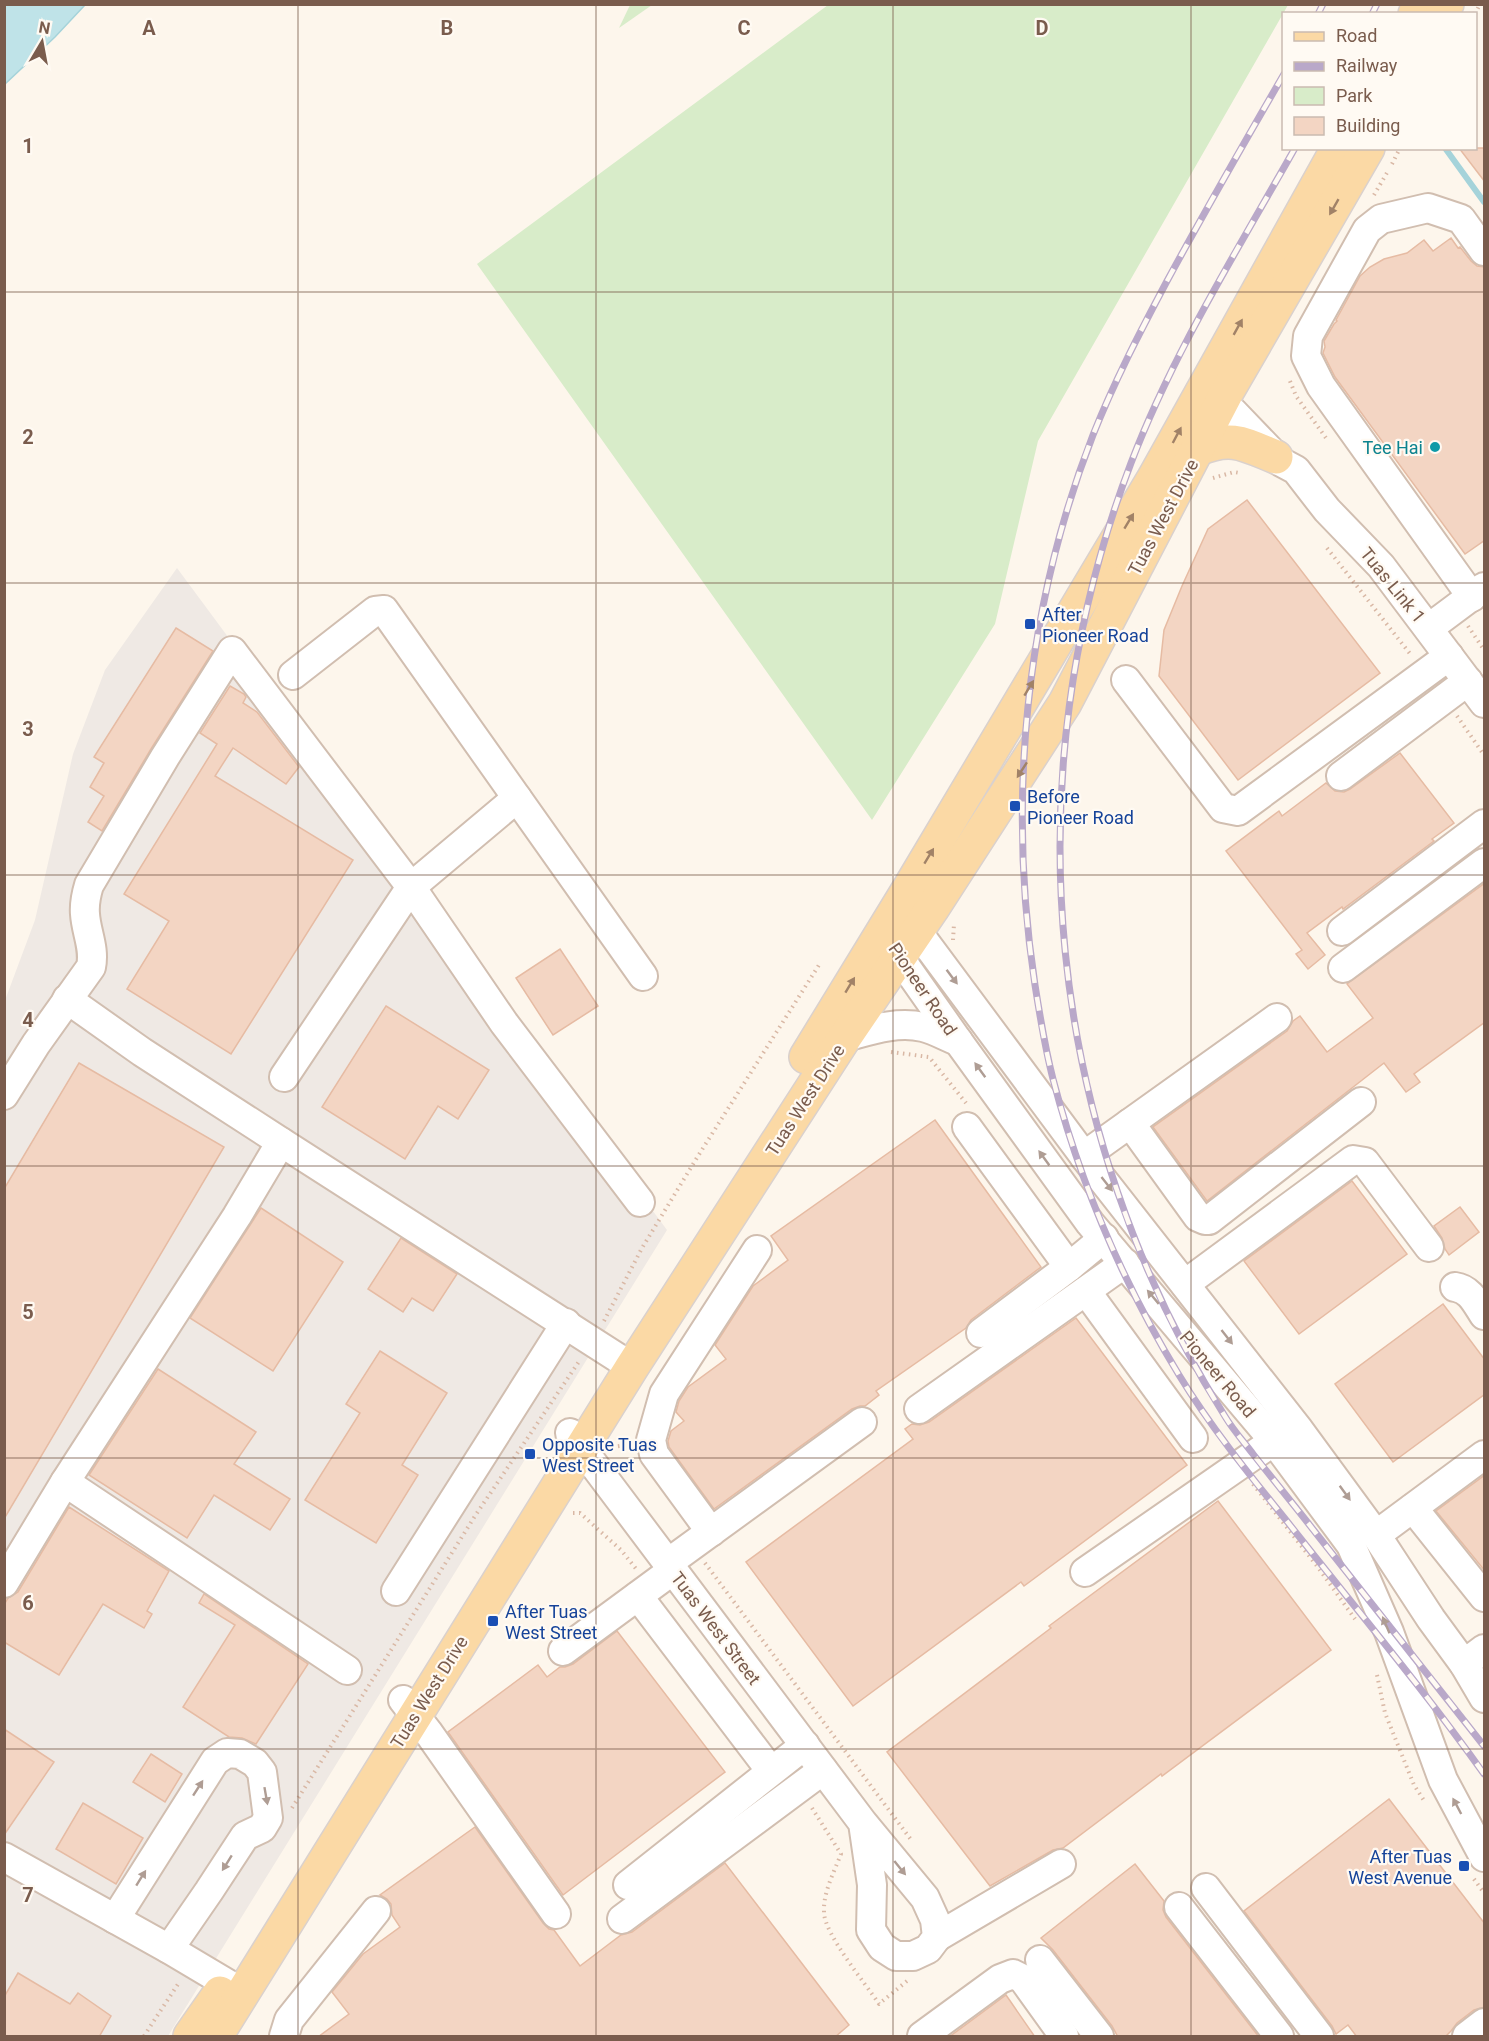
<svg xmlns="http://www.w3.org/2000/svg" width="1489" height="2041" viewBox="0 0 1489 2041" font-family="Roboto,sans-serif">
<rect width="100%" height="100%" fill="#fdf6ec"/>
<polygon fill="#efe9e4" points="177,568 667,1230 168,2036 5,2036 4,1003 35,920 73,754 105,670"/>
<g fill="#d8ecc9">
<polygon points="630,5 652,5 619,28"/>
<polygon points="828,5 1288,5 1038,441 995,624 872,820 477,264"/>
</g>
<polygon fill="#bfe3e8" stroke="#a5d3da" stroke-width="1.5" points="5,4 85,4 85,5 55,37 5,84"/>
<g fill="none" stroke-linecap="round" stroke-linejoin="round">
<polyline stroke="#a5d3da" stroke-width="6" points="1445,148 1484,202"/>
</g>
<g fill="#f3d5c3" stroke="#e6bba3" stroke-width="1.5">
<polygon points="1459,148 1485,148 1485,182"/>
<polygon points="1451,238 1458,248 1460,247 1471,261 1477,266 1485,267 1485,540 1465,554 1335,377 1323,353 1325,347 1324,341 1334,324 1337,321 1336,320 1360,276 1370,267 1384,259 1407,253 1424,240 1433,251"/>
<polygon points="1247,500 1380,673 1238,780 1159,676 1164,630 1182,586 1208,529"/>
<polygon points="176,628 213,651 151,749 102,831 88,822 104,796 90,787 104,763 94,757"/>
<polygon points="230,686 244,694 246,697 243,703 257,712 299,767 286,784 233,748 215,776 353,860 231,1054 127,989 169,921 124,894 217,744 200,733"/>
<polygon points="1400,753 1454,823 1432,839 1434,841 1343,909 1342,907 1307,933 1325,955 1308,969 1296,954 1302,950 1226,851 1279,811 1282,816 1326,783 1335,791 1344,792 1350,789"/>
<polygon points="1485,883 1485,1022 1414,1074 1420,1082 1406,1092 1384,1063 1207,1201 1153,1127 1287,1031 1293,1021 1300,1016 1327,1052 1373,1018 1347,984"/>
<polygon points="560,949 598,1006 553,1035 516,978"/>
<polygon points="386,1006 489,1070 458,1119 438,1106 405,1159 322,1107"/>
<polygon points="79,1063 224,1147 4,1519 4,1189"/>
<polygon points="935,1120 1041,1267 971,1320 966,1328 876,1391 879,1395 865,1406 860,1406 852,1409 714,1509 669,1447 668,1441 671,1431 684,1421 676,1412 679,1401 688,1387 726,1359 715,1345 753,1286 788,1260 771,1236"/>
<polygon points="1352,1181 1407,1254 1299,1334 1244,1261"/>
<polygon points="1460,1207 1479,1232 1449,1255 1445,1249 1442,1238 1434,1226"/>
<polygon points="261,1208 343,1262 273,1371 190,1318"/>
<polygon points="401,1238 457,1274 433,1311 412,1298 403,1312 368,1289"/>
<polygon points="1443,1304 1485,1360 1485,1394 1393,1462 1335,1384"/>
<polygon points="1076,1318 1187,1465 1024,1586 1021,1582 853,1706 746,1562 913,1439 905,1429 912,1424 920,1425 929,1422"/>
<polygon points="380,1351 447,1393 402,1465 418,1475 376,1543 305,1500 360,1413 346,1404"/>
<polygon points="158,1369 256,1432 234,1464 290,1499 270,1530 214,1495 187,1538 89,1475"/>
<polygon points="1485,1475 1485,1571 1436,1511"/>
<polygon points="1218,1501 1331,1650 1162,1776 1161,1774 1063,1848 1053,1850 990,1886 887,1752 1051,1628 1049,1626"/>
<polygon points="69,1507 169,1571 147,1611 152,1614 144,1628 103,1604 59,1675 4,1642 4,1605 8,1598 18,1592"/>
<polygon points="204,1594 308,1664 256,1744 242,1738 229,1737 183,1707 235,1625 199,1603"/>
<polygon points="617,1631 725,1772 563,1895 448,1732 538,1665 547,1677 560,1667 565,1667 573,1664"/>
<polygon points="4,1729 54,1762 4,1835"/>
<polygon points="151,1754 182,1774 165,1802 133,1782"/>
<polygon points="1389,1799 1485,1924 1485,2007 1474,2010 1457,2023 1451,2031 1445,2037 1357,2037 1348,2025 1336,2034 1332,2026 1244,1911"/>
<polygon points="83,1803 143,1838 116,1884 56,1849"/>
<polygon points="475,1827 543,1923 549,1929 554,1930 580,1966 621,1935 632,1932 725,1863 849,2025 835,2037 318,2037 349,2014 332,1992 363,1954 400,1927 392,1915 391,1904 387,1899 380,1895"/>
<polygon points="1135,1864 1164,1901 1163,1910 1166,1917 1259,2037 1118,2037 1112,2026 1053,1950 1041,1938"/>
<polygon points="18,1973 70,2004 78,1993 111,2016 99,2037 4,2037 4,1997"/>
<polygon points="1006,1995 1035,2037 949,2037"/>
</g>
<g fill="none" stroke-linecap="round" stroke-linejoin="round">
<g stroke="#d1beb0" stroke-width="32">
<g id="minor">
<polyline points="1202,394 1233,412 1281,462 1296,470 1327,510 1381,566 1484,703"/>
<polyline points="1472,597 1321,386 1306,356 1308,336 1367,230 1381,219 1428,208 1461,219 1484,251"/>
<polyline points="1429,628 1484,587"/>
<polyline points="293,675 375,611 384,610 643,976"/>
<polyline points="1126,680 1223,808 1238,811 1449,656"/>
<polyline points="1341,776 1468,681"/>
<polyline points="905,915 1084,1156 1299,1430 1376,1535 1431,1619 1464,1664 1484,1698"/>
<polyline points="1342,931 1484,824"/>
<polyline points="890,940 899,957 958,1041 1090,1223 1274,1441 1351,1545 1389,1632 1443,1780 1484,1857"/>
<polyline points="1343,968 1484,863"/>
<polyline points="67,999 142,1052 281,1142 632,1367"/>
<path d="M845 1037C871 1030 897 1021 923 1027 935 1030 947 1037 958 1041"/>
<polyline points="284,1077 411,887 517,798"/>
<path d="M4 1095 36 1044 91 967C95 948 86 932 85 914 84 903 86 895 89 885L165 757 232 651 411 887 504 1023 640 1202"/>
<polyline points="1130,1123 1198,1217 1205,1220 1209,1220 1361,1102"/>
<polyline points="967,1127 1069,1267"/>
<polyline points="1084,1156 1277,1018"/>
<polyline points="1185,1284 1353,1160 1365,1162 1429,1247"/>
<path d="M1455 1287C1470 1289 1476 1303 1484 1315"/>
<polyline points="1086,1291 1193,1438"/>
<polyline points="981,1333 1069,1267 1104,1238"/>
<polyline points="919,1409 1125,1263"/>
<polyline points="570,1433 863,1823 925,1898 935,1920 937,1937 928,1949 913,1956 896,1956 882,1947 871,1930 872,1885 863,1823"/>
<polyline points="65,1482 347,1670"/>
<polyline points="1413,1508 1484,1597"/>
<polyline points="711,1532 654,1454 651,1440 664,1394 757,1250"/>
<polyline points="1376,1535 1484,1455"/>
<polyline points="668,1563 862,1422"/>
<polyline points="1085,1572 1274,1441"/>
<polyline points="4,1583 65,1482 237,1216 281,1142"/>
<polyline points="396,1591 566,1323"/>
<polyline points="638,1596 771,1771"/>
<polyline points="563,1651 673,1570"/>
<polyline points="1464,1664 1484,1649"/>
<polyline points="403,1700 428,1732 556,1914"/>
<polyline points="4,1857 169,1949 243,1993"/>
<polyline points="628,1885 805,1745"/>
<polyline points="1206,1888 1319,2036"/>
<polyline points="1179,1907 1279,2036"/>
<polyline points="115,1919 215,1761 227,1753 240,1754 255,1763 262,1772 268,1818 262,1828 245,1836 209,1891 169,1949"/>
<polyline points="622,1919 823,1770"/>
<polyline points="937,1937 1061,1864"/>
<polyline points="1040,1960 1099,2036"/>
<polyline points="284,2036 289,2020 376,1911"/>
<polyline points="922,2036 1000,1979 1013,1974 1023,1979 1064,2036"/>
<polyline points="1467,2036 1484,2023"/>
</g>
</g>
<g stroke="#dad1cd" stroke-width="36">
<g id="major">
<polyline points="1415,14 1420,4"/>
<polyline points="1442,14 1447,4"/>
<path d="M1198 449C1232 435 1244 444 1276 457"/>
<polyline points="806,1057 910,887 1154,478 1338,148"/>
<polyline points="190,2036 220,1993"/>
<polyline points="216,2036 632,1367 845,1037 932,909 1065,703 1228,390 1368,148"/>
</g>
</g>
<g stroke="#d9b8a5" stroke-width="4" stroke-dasharray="1.5 4.5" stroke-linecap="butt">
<polyline points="1475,14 1480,4"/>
<polyline points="1392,164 1400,148"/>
<polyline points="1374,195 1388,171"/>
<polyline points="1290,381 1296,396 1326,438"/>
<polyline points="1213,478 1234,472 1240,473"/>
<polyline points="1327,548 1411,655"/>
<polyline points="1468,626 1484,650"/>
<polyline points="1457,716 1484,755"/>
<polyline points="953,940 954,924"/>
<polyline points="891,1052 929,1057 966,1103"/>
<polyline points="604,1321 642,1248 698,1156 819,965"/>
<polyline points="612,1447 626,1445"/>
<polyline points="1253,1484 1317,1566 1355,1619"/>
<polyline points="573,1513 580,1513 621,1550 637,1570"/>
<polyline points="705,1563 912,1841"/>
<polyline points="1377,1675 1385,1713 1414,1785 1425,1802"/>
<polyline points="292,1808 475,1516 580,1360"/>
<path d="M812 1808 841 1854C834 1872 823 1893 824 1912 824 1934 866 1984 879 2004L907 1981"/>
<polyline points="1474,1879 1484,1893"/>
<polyline points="144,2036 180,1981"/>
</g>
<use href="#minor" stroke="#fff" stroke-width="28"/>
<use href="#major" stroke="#fbd9a5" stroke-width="33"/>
<g stroke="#b9a8c9" stroke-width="7">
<g id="rail">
<polyline points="1318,14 1323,4"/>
<polyline points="1372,14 1377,4"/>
<path d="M1284 74C1244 143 1205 211 1167 281 1140 332 1114 382 1093 435 1025 609 1007 801 1035 985 1040 1017 1045 1048 1053 1079 1080 1183 1123 1283 1179 1375 1210 1426 1248 1473 1286 1520 1352 1604 1422 1687 1484 1774"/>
<path d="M1295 148C1237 251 1173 353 1131 463 1010 780 1045 1132 1226 1418 1234 1431 1244 1442 1253 1454 1271 1477 1290 1500 1308 1523 1367 1598 1426 1672 1484 1746"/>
</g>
</g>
<use href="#rail" stroke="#fffaf3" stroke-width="4.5" stroke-dasharray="14" stroke-linecap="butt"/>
</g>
<defs><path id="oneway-solid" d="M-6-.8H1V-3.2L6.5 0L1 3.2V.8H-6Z" transform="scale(1.5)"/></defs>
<g fill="#a18267">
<use href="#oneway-solid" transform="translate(1334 207) rotate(120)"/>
<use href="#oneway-solid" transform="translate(1238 327) rotate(-61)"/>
<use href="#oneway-solid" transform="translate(1177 435) rotate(-62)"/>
<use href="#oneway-solid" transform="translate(1129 521) rotate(-59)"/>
<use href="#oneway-solid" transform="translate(1029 688) rotate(-59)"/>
<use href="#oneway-solid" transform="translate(1022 770) rotate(123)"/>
<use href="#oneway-solid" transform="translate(929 856) rotate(-59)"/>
<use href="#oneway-solid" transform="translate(850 985) rotate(-59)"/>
</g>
<g fill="#af9d94">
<use href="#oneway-solid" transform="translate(952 977) rotate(53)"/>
<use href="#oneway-solid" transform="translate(980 1070) rotate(-126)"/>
<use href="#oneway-solid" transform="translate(1044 1158) rotate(-126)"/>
<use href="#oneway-solid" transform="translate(1107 1184) rotate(52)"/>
<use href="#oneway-solid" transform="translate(1153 1297) rotate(-130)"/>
<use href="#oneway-solid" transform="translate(1227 1337) rotate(52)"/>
<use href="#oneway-solid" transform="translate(1345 1493) rotate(54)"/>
<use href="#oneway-solid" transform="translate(1386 1625) rotate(-113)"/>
<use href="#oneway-solid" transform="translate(198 1788) rotate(-57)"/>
<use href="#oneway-solid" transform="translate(266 1796) rotate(80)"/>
<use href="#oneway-solid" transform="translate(1457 1806) rotate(-118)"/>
<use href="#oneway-solid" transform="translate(227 1863) rotate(122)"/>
<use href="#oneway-solid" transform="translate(900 1868) rotate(51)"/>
<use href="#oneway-solid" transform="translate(141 1878) rotate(-58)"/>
</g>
<path fill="none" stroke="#7a5c4d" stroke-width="1.5" stroke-opacity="0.55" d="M298 4V2036M596 4V2036M893 4V2036M1191 4V2036M4 292H1484M4 583H1484M4 875H1484M4 1166H1484M4 1458H1484M4 1749H1484"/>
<circle fill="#0f9aa8" stroke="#fffaf3" stroke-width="2" cx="1435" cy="447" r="6"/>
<g fill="#1a4fb4" stroke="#fffaf3" stroke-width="2">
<rect x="1024" y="618" width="12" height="12" rx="3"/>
<rect x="1009" y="800" width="12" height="12" rx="3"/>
<rect x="524" y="1448" width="12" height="12" rx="3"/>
<rect x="487" y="1615" width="12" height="12" rx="3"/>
<rect x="1458" y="1860" width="12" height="12" rx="3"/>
</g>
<g text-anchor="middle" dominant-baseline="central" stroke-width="4.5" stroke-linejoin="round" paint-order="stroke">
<g font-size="18" fill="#0d838f" stroke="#fffaf3" text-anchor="end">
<text x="1423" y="447">Tee Hai</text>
</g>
<g font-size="18" fill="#7a5c4d" stroke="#fffaf3">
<text transform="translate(1163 517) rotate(-62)">Tuas West Drive</text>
<text transform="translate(1393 585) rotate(51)">Tuas Link 1</text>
<text transform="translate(923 989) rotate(56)">Pioneer Road</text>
<text transform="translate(805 1100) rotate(-57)">Tuas West Drive</text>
<text transform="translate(1218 1374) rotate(50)">Pioneer Road</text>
<text transform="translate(716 1628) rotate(53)">Tuas West Street</text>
<text transform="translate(429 1692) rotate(-58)">Tuas West Drive</text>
</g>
<g font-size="18" fill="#164399" stroke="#fffaf3" text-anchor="start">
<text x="1042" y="614">After<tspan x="1042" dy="21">Pioneer Road</tspan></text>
<text x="1027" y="796">Before<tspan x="1027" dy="21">Pioneer Road</tspan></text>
<text x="542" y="1444">Opposite Tuas<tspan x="542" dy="21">West Street</tspan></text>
<text x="505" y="1611">After Tuas<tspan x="505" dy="21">West Street</tspan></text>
<text x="1452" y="1856" text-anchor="end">After Tuas<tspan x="1452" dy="21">West Avenue</tspan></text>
</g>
</g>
<g font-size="20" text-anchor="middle" font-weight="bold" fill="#7a5c4d" stroke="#fffaf3" stroke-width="4.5" stroke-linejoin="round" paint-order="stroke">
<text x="149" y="35">A</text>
<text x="447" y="35">B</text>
<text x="744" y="35">C</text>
<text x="1042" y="35">D</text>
<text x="28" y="153">1</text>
<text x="28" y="444">2</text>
<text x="28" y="736">3</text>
<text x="28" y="1027">4</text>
<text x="28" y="1319">5</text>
<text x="28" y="1610">6</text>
<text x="28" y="1902">7</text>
</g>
<rect width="1489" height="2041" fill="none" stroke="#7a5c4d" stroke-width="12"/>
<rect x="1282" y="12" width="195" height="138" fill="#fffaf3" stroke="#cabbb1" stroke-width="1.5"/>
<rect x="1294" y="32" width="30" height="9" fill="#fbd9a5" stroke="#cabbb1" stroke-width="1.5"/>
<text x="1336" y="42" font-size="18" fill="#7a5c4d">Road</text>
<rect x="1294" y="62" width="30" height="9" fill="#b9a8c9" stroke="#cabbb1" stroke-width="1.5"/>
<text x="1336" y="72" font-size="18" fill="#7a5c4d">Railway</text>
<rect x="1294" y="87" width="30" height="18" fill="#d8ecc9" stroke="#cabbb1" stroke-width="1.5"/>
<text x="1336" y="102" font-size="18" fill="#7a5c4d">Park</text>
<rect x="1294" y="117" width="30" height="18" fill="#f3d5c3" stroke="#cabbb1" stroke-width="1.5"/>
<text x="1336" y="132" font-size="18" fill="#7a5c4d">Building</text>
<g transform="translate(42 42) rotate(10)" stroke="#fffaf3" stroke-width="4.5" paint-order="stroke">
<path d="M0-4.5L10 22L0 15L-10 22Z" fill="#7a5c4d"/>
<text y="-9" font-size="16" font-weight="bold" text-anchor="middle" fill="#7a5c4d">N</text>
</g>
</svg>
